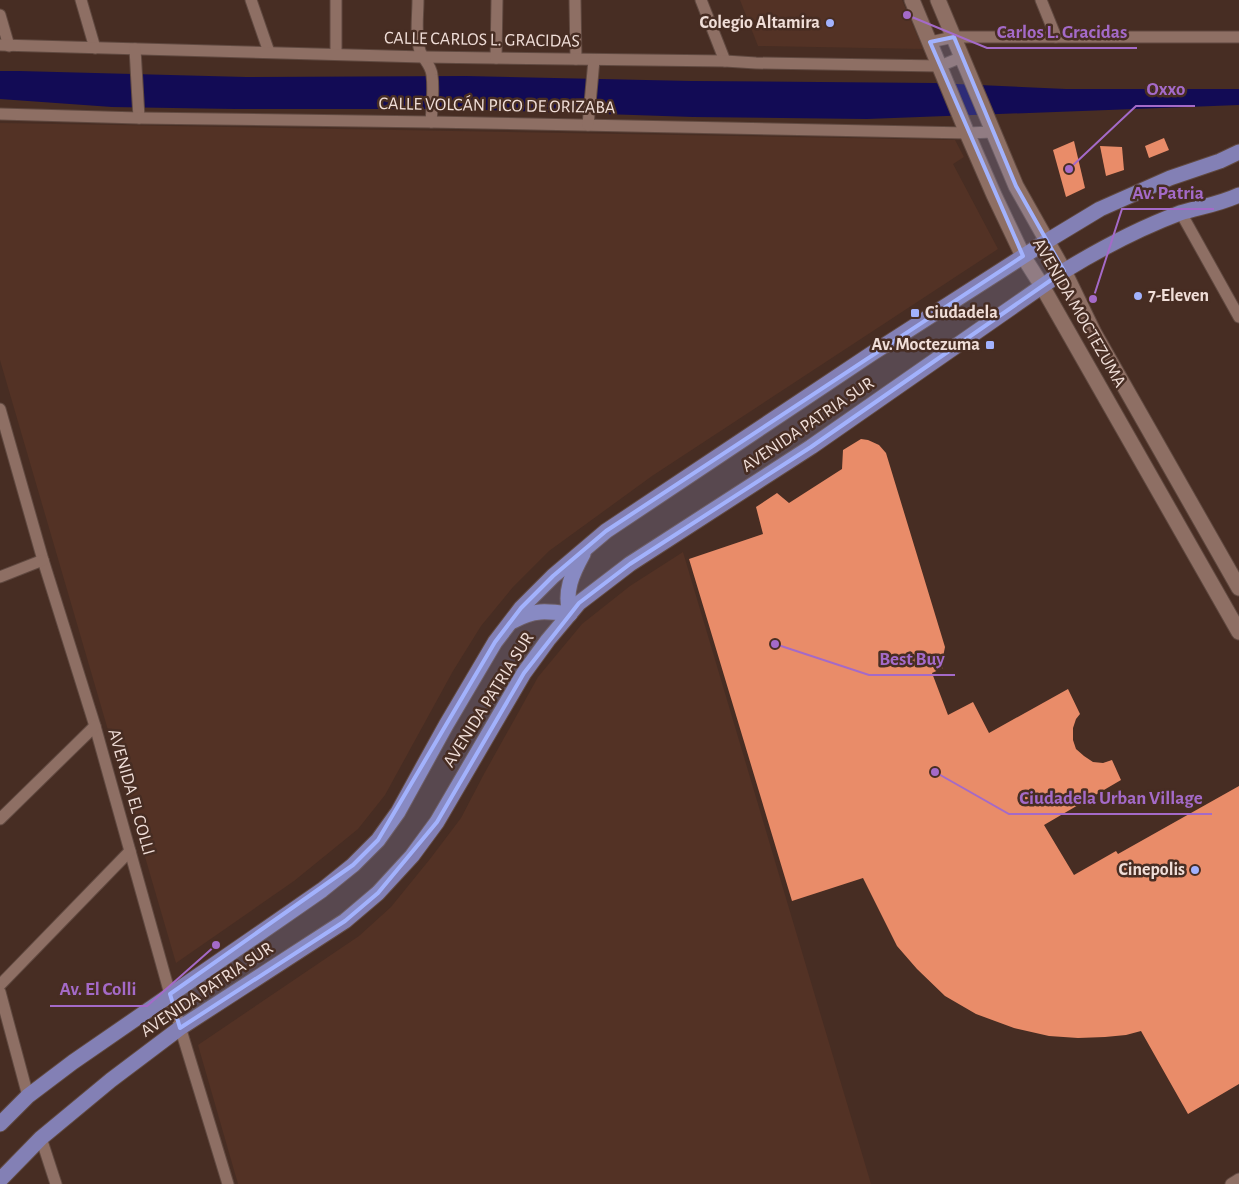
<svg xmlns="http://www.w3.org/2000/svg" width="1239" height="1184" viewBox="0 0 1239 1184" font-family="'Alegreya Sans',sans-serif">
<rect width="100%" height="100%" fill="#472d23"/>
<g fill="#533225">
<polygon points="740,0 902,0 923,49 758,46"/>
<polygon points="0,123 955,140 964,157 953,164 998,249 652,476 549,551 513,587 481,626 453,671 385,795 358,829 294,881 176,963 0,360"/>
<polygon points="683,552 871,1184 238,1184 198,1045 359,936 391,907 430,859 461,818 484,774 538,677 582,624 630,586"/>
</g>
<polygon fill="#120b55" points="0,71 19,71 246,77 466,76 691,81 934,83 1066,89 1239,89 1239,105 867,119 693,117 454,109 235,109 112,107 0,99"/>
<g fill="#e98c69">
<polygon points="1164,138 1169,150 1149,158 1145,146"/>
<polygon points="1074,141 1085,188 1066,197 1053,150"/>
<polygon points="1100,146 1122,147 1124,170 1106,176"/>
<polygon points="861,439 868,440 879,445 886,453 945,647 942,662 943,668 932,673 948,715 973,702 989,733 1068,689 1080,714 1076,719 1073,728 1073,740 1076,749 1084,756 1093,762 1103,763 1112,760 1121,780 1044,825 1074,875 1116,851 1118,854 1239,786 1239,1084 1188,1114 1141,1031 1126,1035 1105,1037 1078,1038 1049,1036 1014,1028 976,1014 945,996 917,969 897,946 863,878 792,901 689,559 763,534 756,507 777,493 789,503 842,469 843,450"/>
</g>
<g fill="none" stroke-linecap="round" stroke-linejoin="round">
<g stroke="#604940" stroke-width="13">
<g id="street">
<polyline points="81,0 95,48"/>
<polyline points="251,0 269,52"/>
<polyline points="336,0 336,54"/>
<path d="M418 0C418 16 415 35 420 51 423 59 431 65 432 75 434 90 432 107 431 122"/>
<polyline points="575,0 576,59"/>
<polyline points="701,0 725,61"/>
<polyline points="1041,0 1056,37"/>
<polyline points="0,15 9,46"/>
<polyline points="930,42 954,37 1239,37"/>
<polyline points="0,45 423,57 725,61 756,63 940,66 962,57"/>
<polyline points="135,49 139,118"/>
<polyline points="496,58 497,0"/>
<polyline points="0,114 139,118 431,122 967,133 993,132"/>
<polyline points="588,125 594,60"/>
<polyline points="1181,213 1239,317"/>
<polyline points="0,409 43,560 95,726 170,994 228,1184"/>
<polyline points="0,577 43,560"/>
<polyline points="0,819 95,726"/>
<polyline points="0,985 130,851"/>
<polyline points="0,992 28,1096"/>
<polyline points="41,1138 56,1184"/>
<polyline points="1231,1184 1239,1179"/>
</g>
</g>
<g stroke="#604940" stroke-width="17">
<g id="secondary">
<polyline points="912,0 967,133 994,195 1023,256 1042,286 1239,632"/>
<polyline points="938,0 1016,186 1064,271 1094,333 1239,588"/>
</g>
</g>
<g stroke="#604940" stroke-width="17">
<g id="primary">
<path d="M513 621C534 609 547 611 570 614 564 591 572 574 583 554"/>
<polyline points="0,1124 28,1096 73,1062 286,915 322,890 353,865 378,840 398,812 446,725 495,642 521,608 553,576 606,531 871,354 1047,241 1100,209 1170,178 1220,161 1239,152"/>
<path d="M0 1180 41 1138 111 1080 180 1028 345 921 378 893 412 856 437 822 524 673 548 640 579 603 630 564 811 447 1064 271C1100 249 1140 228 1180 213 1200 207 1220 204 1239 195"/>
</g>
</g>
<use href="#street" stroke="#8e6f64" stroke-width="11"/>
<use href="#secondary" stroke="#8e6f64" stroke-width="15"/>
<use href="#primary" stroke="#8380b5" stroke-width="15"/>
</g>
<path fill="#a2b2fd" fill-opacity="0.2" stroke="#a2b2fd" stroke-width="4" stroke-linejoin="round" d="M954 37 1016 186 1064 271 811 447 630 564 579 603 524 673 437 822 378 893 345 921 180 1028 170 994 353 865 378 840 495 642 521 608 553 576 606 531 1023 256 930 42Z"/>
<g fill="#a2b2fd" stroke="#472d23" stroke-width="2">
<circle cx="830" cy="23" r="5"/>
<circle cx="1138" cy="296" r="5"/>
<rect x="910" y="308" width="10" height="10" rx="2.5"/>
<rect x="985" y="340" width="10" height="10" rx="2.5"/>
<circle cx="1195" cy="870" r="5"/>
</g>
<g text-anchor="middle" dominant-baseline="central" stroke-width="5" stroke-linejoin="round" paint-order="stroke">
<g font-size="18" font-weight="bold" fill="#f0ded8" stroke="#472d23" text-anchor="end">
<text x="820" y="23">Colegio Altamira</text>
<text x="1148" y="296" text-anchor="start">7-Eleven</text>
<text x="925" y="313" text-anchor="start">Ciudadela</text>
<text x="980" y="345">Av. Moctezuma</text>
<text x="1185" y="870">Cinepolis</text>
</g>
<g font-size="18" fill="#f0ded8" stroke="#472d23">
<text transform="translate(482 40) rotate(1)">CALLE CARLOS L. GRACIDAS</text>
<text transform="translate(497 106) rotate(1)">CALLE VOLCÁN PICO DE ORIZABA</text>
<text transform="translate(1079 313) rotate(60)">AVENIDA MOCTEZUMA</text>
<text transform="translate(808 425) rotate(-34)">AVENIDA PATRIA SUR</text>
<text transform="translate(489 700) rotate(-58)">AVENIDA PATRIA SUR</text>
<text transform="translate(131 792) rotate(74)">AVENIDA EL COLLI</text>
<text transform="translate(207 990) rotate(-34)">AVENIDA PATRIA SUR</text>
</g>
</g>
<path fill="none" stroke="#a46ac8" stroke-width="2" d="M907 15L987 48H1137M1069 169L1136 106H1195M1093 299L1122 209H1214M775 644L869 675H955M935 772L1009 814H1212M216 945L147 1006H50"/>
<g fill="#a46ac8" stroke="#472d23" stroke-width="2">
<circle cx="907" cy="15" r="5"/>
<circle cx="1069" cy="169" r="5"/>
<circle cx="1093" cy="299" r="5"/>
<circle cx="775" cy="644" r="5"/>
<circle cx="935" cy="772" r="5"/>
<circle cx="216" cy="945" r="5"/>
</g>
<g font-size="19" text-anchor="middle" font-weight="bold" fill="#a46ac8" stroke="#472d23" stroke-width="5" stroke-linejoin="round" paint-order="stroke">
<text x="1062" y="38">Carlos L. Gracidas</text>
<text x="1166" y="95">Oxxo</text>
<text x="1168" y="199">Av. Patria</text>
<text x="912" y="665">Best Buy</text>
<text x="1111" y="804">Ciudadela Urban Village</text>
<text x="98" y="995">Av. El Colli</text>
</g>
</svg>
